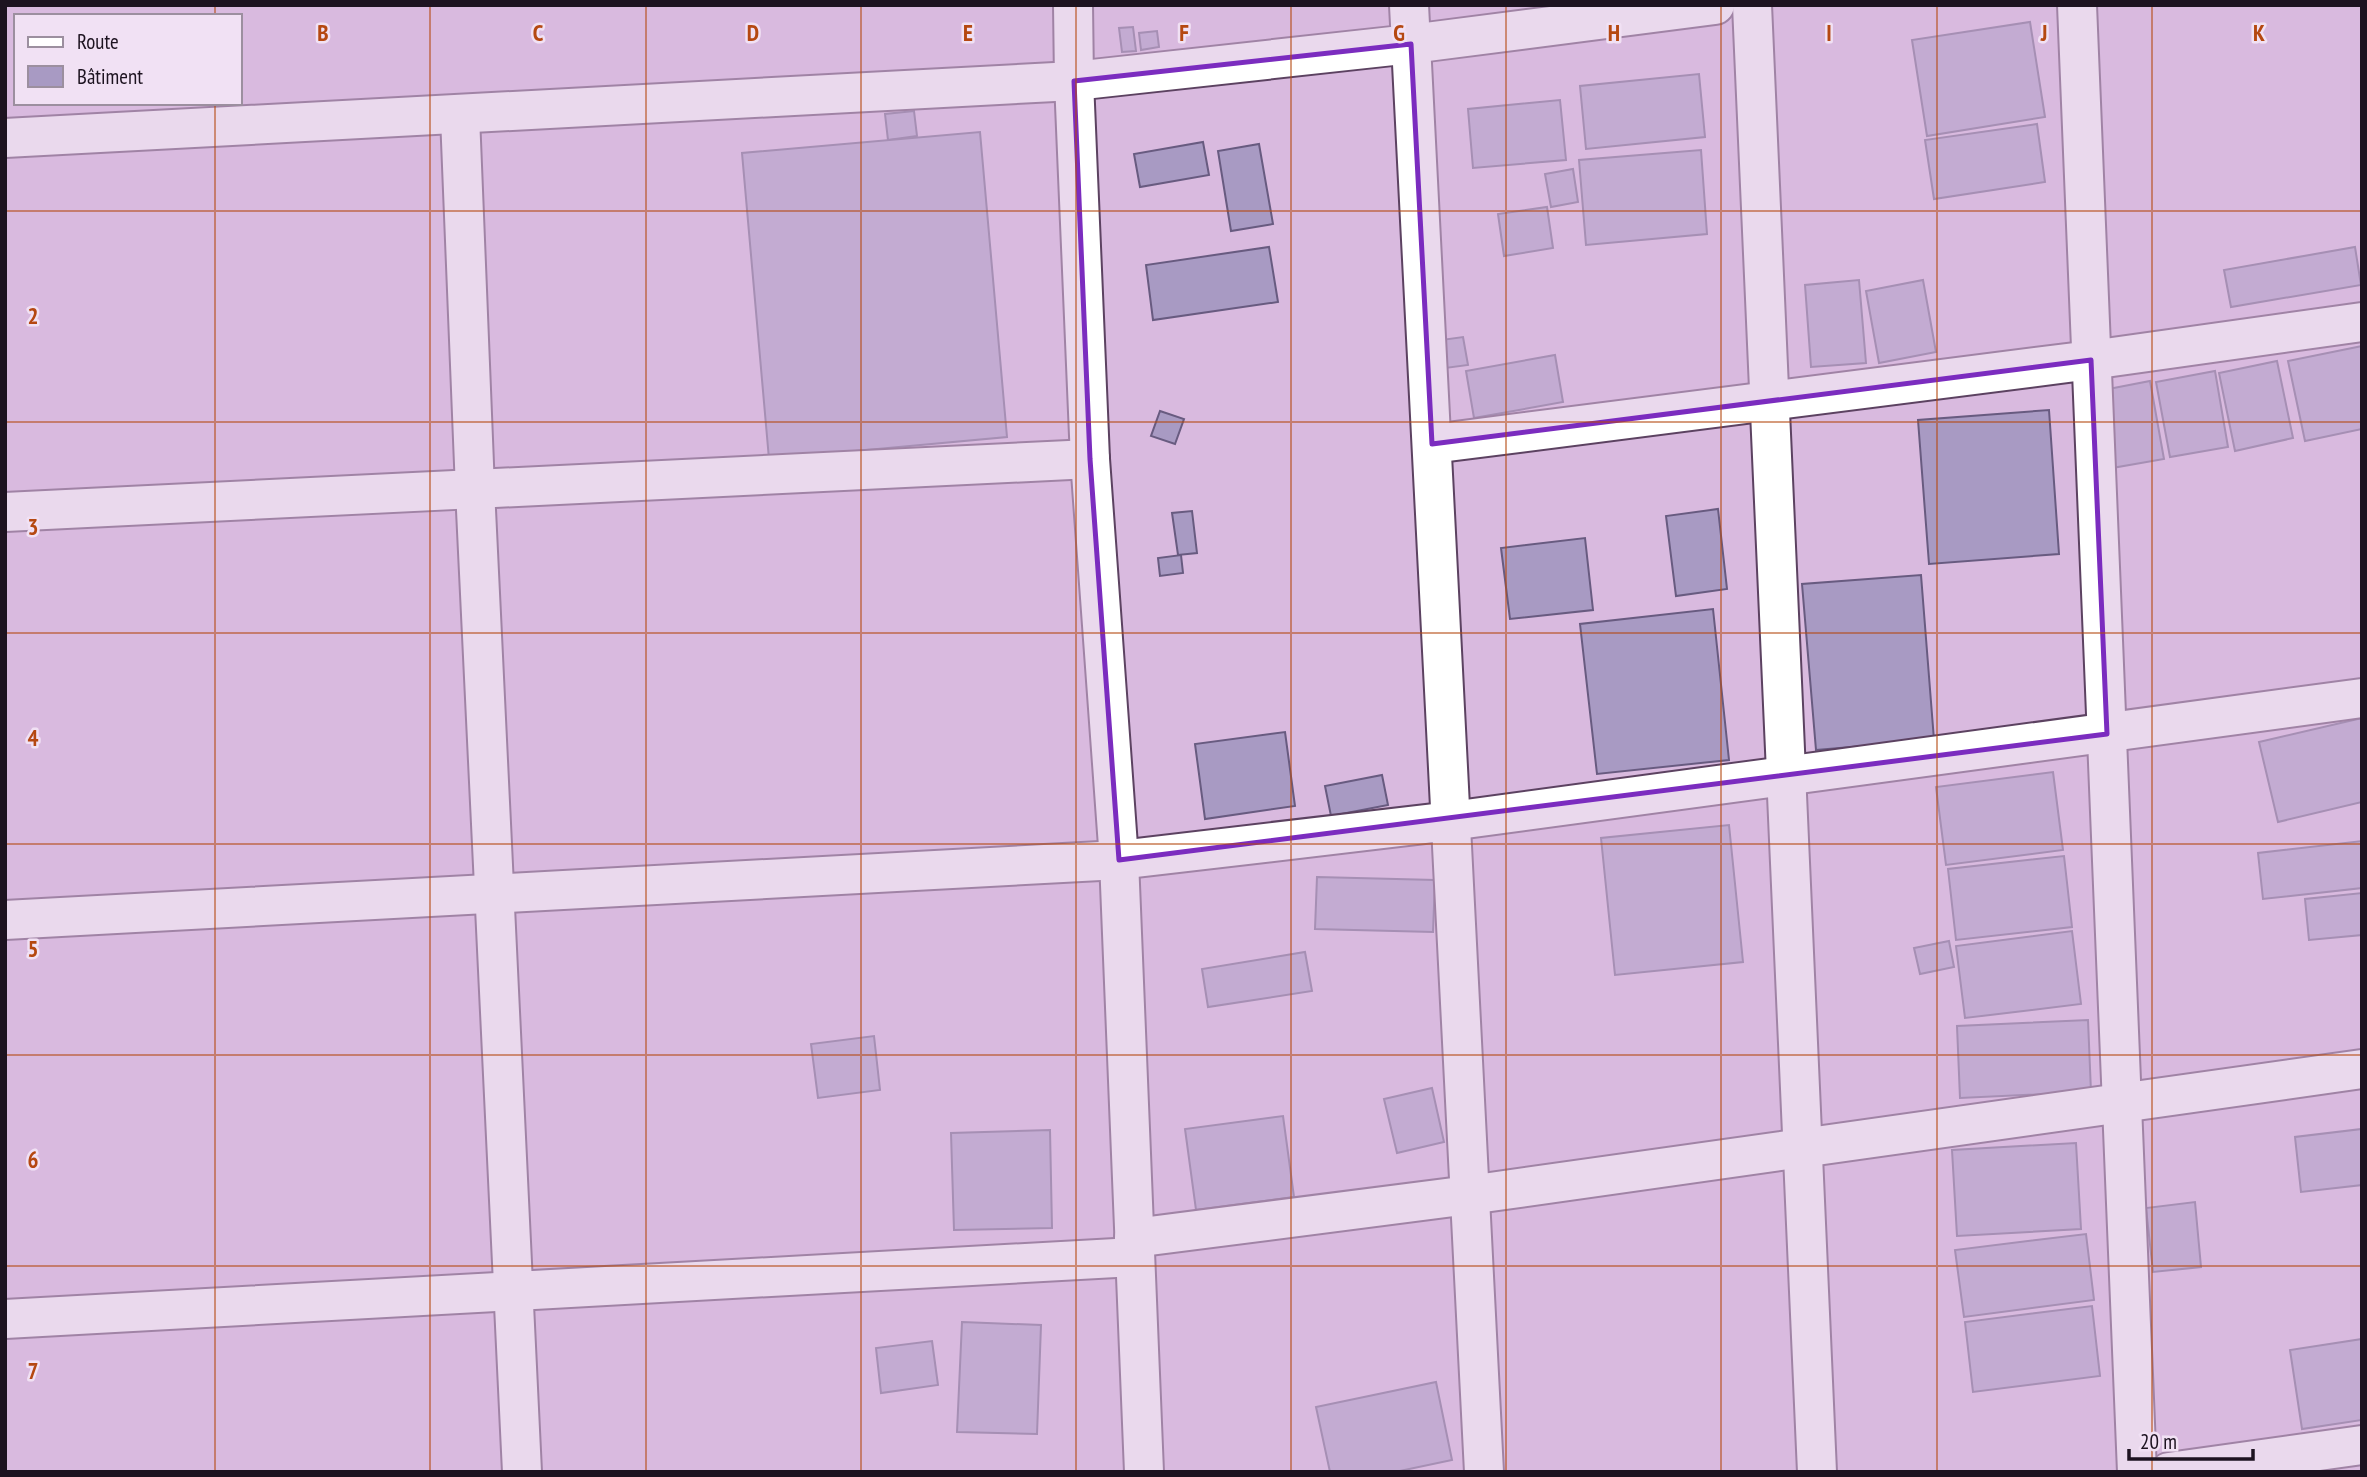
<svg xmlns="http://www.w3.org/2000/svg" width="2367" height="1477" viewBox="0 0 2367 1477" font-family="'PT Sans Narrow',sans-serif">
<rect width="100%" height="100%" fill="#d9badf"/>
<g fill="#a89ac3" stroke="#685b80" stroke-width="2">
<polygon points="2030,22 2045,117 1927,136 1912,40"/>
<polygon points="1133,27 1136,51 1122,52 1119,28"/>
<polygon points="1157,31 1159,47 1141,50 1139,33"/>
<polygon points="1699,74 1705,137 1586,149 1580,86"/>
<polygon points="1560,100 1566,160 1473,168 1468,109"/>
<polygon points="914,111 917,136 888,140 885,114"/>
<polygon points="2037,124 2045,182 1934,199 1925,140"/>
<polygon points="980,132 1007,437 769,459 742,153"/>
<polygon points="1203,142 1209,175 1140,187 1134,154"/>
<polygon points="1259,144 1273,224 1231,231 1218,151"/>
<polygon points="1701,150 1707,234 1586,245 1579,160"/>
<polygon points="1573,169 1578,202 1551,207 1545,174"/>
<polygon points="1547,207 1553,248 1504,256 1498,214"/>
<polygon points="1269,247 1278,302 1153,320 1146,265"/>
<polygon points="2355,247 2361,285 2231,307 2224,270"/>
<polygon points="1859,280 1866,363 1811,367 1805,285"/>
<polygon points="1923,280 1936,352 1879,363 1866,291"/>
<polygon points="1463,337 1468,365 1438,369 1434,341"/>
<polygon points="2362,346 2362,429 2305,441 2288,361"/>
<polygon points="1555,355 1563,402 1474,418 1466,371"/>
<polygon points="2277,361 2293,438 2235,451 2219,373"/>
<polygon points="2215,371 2228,447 2170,457 2156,382"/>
<polygon points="2150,381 2164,459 2112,468 2098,391"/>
<polygon points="2049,410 2059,554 1929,564 1918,420"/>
<polygon points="1160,411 1184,419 1175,444 1151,436"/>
<polygon points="1718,509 1727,589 1676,596 1666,516"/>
<polygon points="1192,511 1197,553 1178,555 1172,513"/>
<polygon points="1585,538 1593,610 1510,619 1501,548"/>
<polygon points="1181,555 1183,573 1160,576 1158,558"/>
<polygon points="1921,575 1934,740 1816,750 1802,584"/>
<polygon points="1713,609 1729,760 1597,774 1580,624"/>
<polygon points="2362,718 2362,802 2278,822 2259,742"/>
<polygon points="1285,732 1295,806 1205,819 1195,744"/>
<polygon points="2053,772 2063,850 1946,865 1936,787"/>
<polygon points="1382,775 1388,805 1331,816 1325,786"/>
<polygon points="1729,825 1743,962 1615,975 1601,838"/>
<polygon points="2362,841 2362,888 2263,899 2258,853"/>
<polygon points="2064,856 2072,927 1956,940 1948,869"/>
<polygon points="1317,877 1435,880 1433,932 1315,929"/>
<polygon points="2362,893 2362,935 2309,940 2305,899"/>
<polygon points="2072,931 2081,1004 1965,1018 1956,946"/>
<polygon points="1949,941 1954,967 1920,974 1914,948"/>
<polygon points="1305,952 1312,991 1208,1007 1202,969"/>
<polygon points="2088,1020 2091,1092 1960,1098 1957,1026"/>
<polygon points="874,1036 880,1090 818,1098 811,1044"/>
<polygon points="1432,1088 1444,1142 1397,1153 1384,1099"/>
<polygon points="1283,1116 1294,1197 1196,1210 1185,1129"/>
<polygon points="2362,1129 2362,1185 2301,1192 2295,1137"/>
<polygon points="1050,1130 1052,1228 954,1230 951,1133"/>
<polygon points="2076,1143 2081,1229 1957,1236 1952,1150"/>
<polygon points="2195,1202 2201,1267 2153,1272 2146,1208"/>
<polygon points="2086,1234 2094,1300 1964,1317 1955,1250"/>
<polygon points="2092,1306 2100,1376 1973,1392 1965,1322"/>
<polygon points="962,1322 1041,1325 1037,1434 957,1432"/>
<polygon points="2362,1339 2362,1420 2302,1429 2290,1350"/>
<polygon points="932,1341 938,1385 881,1393 876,1348"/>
<polygon points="1436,1382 1452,1460 1395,1472 1330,1472 1316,1407"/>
</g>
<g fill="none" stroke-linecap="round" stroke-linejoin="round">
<g stroke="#5c4261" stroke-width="42">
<g id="minor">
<polyline points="1409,5 1484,1472"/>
<polyline points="1752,5 1817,1472"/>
<polyline points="2077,5 2137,1472"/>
<polyline points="460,116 475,489 522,1472"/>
<polyline points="5,138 1074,81 1411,44 1715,5"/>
<polyline points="1432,444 2091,360 2362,322"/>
<polyline points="5,512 1090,459"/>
<polyline points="5,920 1119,860 1451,821 2362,698"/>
<polyline points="1134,1238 1469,1195 2362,1069"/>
<polyline points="5,1319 1134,1257"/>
<polyline points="2169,1472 2362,1445"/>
</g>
</g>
<g stroke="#5c4261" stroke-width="42">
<polyline id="major" points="1073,5 1074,81 1090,459 1119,860 1144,1472"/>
</g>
<use href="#minor" stroke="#fff" stroke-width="38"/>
<use href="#major" stroke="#fff" stroke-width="38"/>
</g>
<path d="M0 0H2367V1477H0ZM1411 44 1432 444 2091 360 2107 734 1119 860 1090 459 1074 81Z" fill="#d9badf" fill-opacity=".55" fill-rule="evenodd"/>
<path fill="none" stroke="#7b2cbf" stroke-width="5" stroke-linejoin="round" d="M1411 44 1432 444 2091 360 2107 734 1119 860 1090 459 1074 81Z"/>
<path fill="none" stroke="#b54811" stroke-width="2" stroke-opacity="0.55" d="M215 5V16M430 5V1472M646 5V1472M861 5V1472M1076 5V1472M1291 5V1472M1506 5V1472M1721 5V1472M1937 5V1472M2152 5V1472M215 103V1472M5 211H2362M5 422H2362M5 633H2362M5 844H2362M5 1055H2362M5 1266H2362"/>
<g font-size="23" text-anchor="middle" font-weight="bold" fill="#b54811" stroke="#f1e1f4" stroke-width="5" stroke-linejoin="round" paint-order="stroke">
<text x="323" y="41">B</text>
<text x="538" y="41">C</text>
<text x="753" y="41">D</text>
<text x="968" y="41">E</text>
<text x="1184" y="41">F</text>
<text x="1399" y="41">G</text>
<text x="1614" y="41">H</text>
<text x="1829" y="41">I</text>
<text x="2044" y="41">J</text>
<text x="2259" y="41">K</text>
<text x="33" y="324">2</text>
<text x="33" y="535">3</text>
<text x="33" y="746">4</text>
<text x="33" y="957">5</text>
<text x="33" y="1168">6</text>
<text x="33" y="1379">7</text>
</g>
<rect width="2367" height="1477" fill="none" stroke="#1d1320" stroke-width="14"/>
<rect x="14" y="14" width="228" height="91" fill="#f1e1f4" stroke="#9c8f9f" stroke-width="2"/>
<rect x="28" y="37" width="35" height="10" fill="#ffffff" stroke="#9c8f9f" stroke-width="2"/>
<text x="77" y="49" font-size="21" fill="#1d1320">Route</text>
<rect x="28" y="66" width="35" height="21" fill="#a89ac3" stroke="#9c8f9f" stroke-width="2"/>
<text x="77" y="84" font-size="21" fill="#1d1320">Bâtiment</text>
<path d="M2129 1449v10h124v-10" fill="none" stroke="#1d1320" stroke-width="3.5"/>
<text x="2140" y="1449" font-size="21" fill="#1d1320" stroke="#f1e1f4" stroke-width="5" paint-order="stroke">20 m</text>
</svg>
